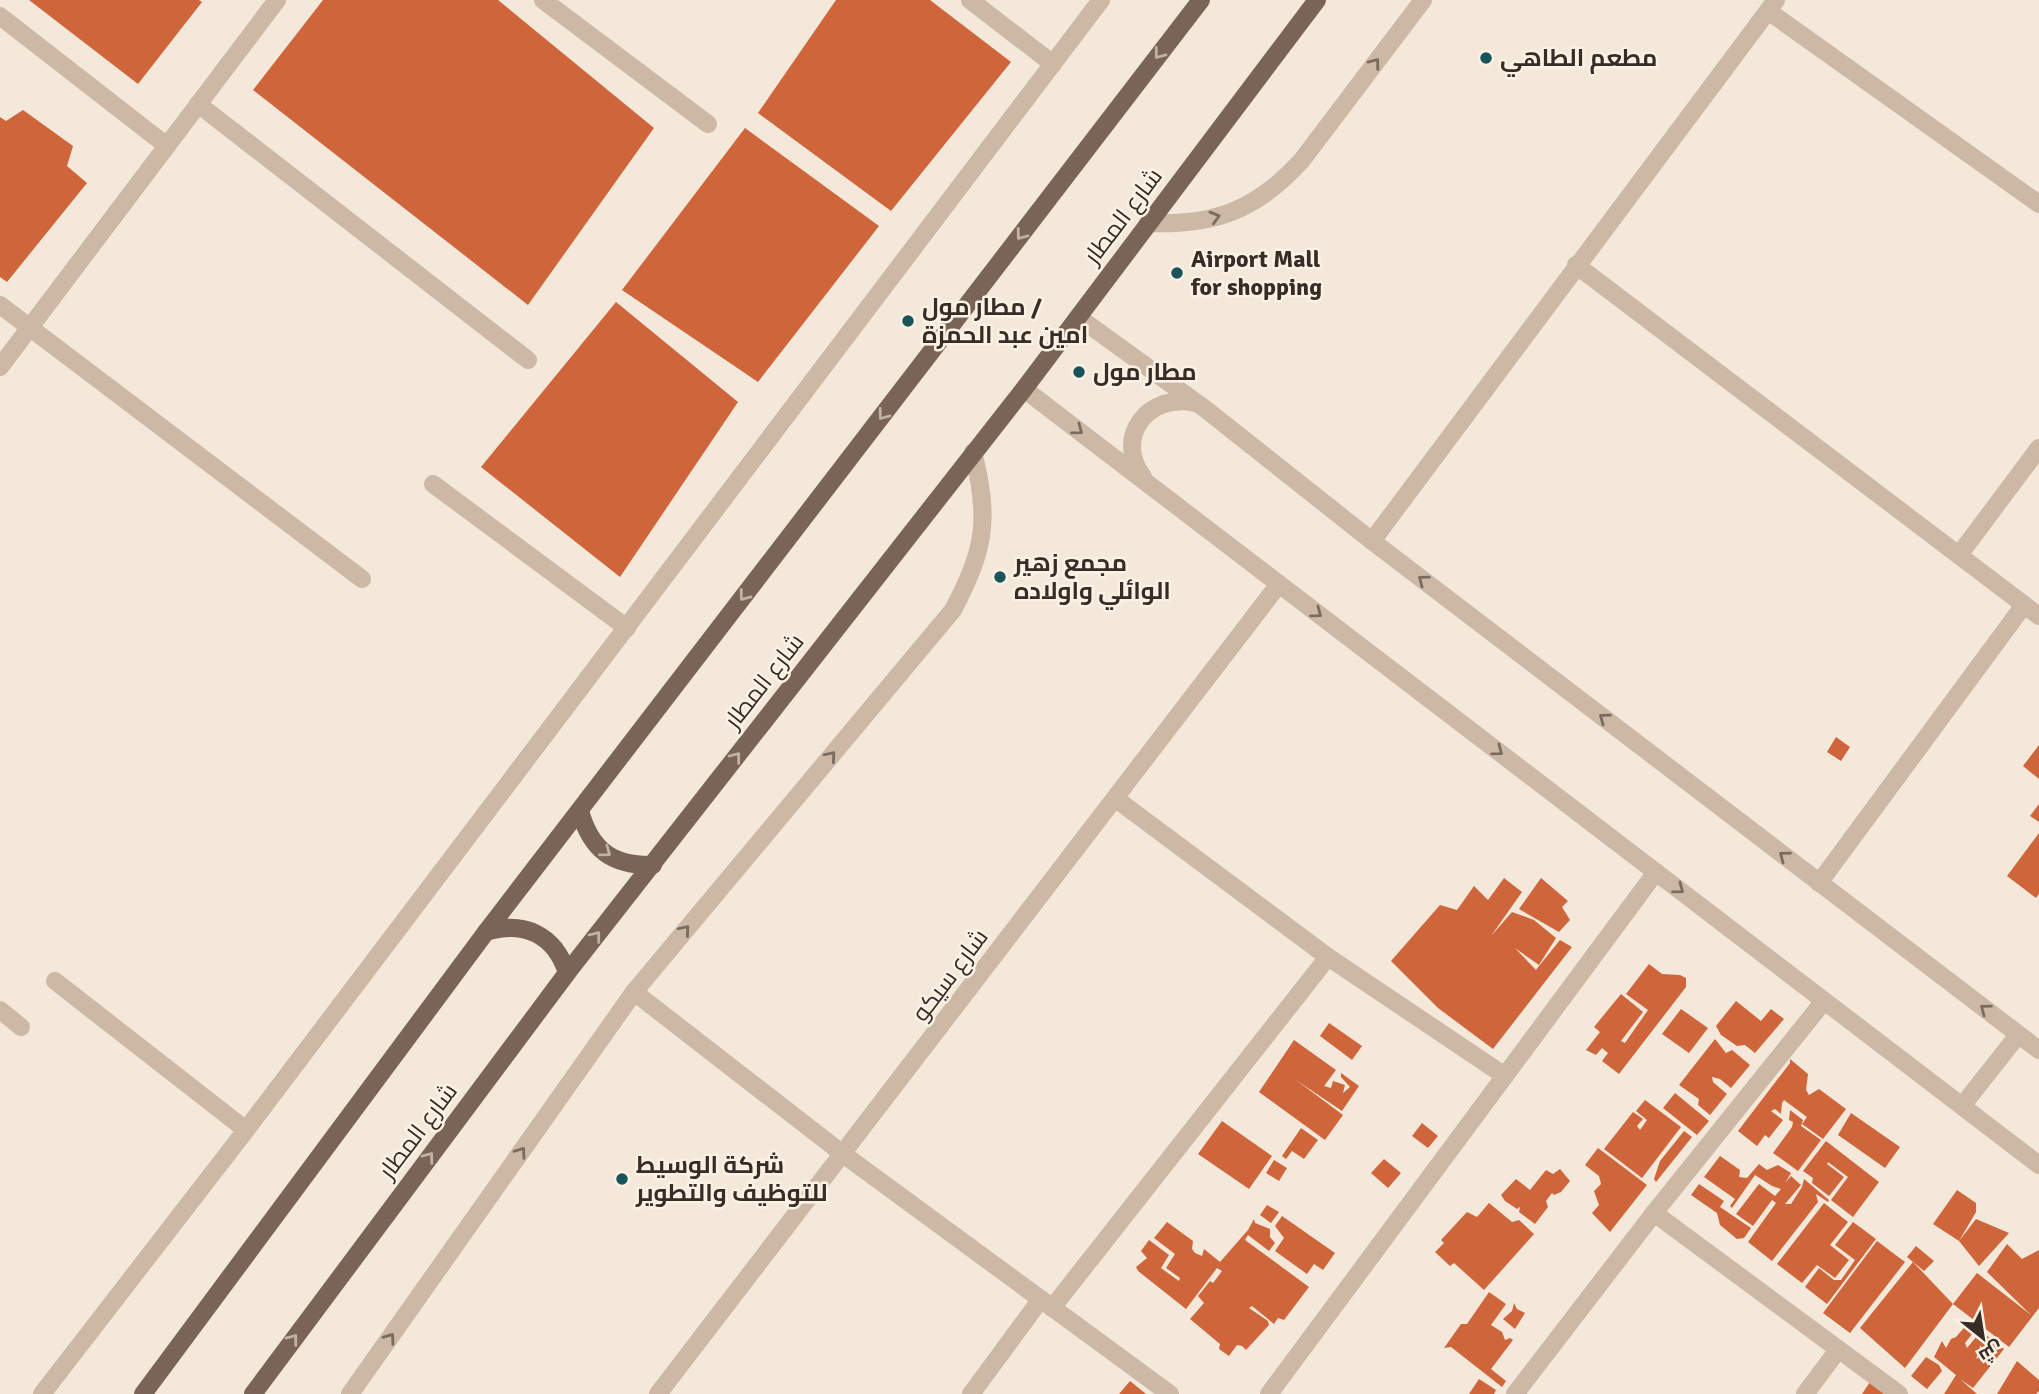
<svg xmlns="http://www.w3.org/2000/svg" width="2039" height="1394" viewBox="0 0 2039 1394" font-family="Signika,Cairo,sans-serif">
<rect width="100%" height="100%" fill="#f3e8d9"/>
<g fill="#cf653b">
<polygon points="29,0 199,0 202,2 138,84"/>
<polygon points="323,0 498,0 654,128 528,305 253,90"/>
<polygon points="836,0 930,0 1011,62 891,211 758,113"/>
<polygon points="23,110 73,146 67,166 87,183 7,282 0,277 0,117 6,121"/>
<polygon points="745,128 879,226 758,382 622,290"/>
<polygon points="616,302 738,402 620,577 481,467"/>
<polygon points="1836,737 1850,747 1841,761 1827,752"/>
<polygon points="2039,745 2039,779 2023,766"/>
<polygon points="2039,804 2039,822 2030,816"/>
<polygon points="2039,833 2039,894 2036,898 2007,876"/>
<polygon points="1504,878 1522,892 1491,936 1512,912 1534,920 1556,938 1539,965 1515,948 1536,970 1539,966 1560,940 1572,947 1493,1049 1438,1008 1391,961 1440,905 1457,910 1474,886 1488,900"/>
<polygon points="1541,878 1568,901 1562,907 1570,920 1559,932 1519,909"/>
<polygon points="1649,964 1662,974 1680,975 1686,978 1686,987 1619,1074 1602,1061 1608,1053 1602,1048 1596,1055 1586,1050 1600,1032 1594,1027 1621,994 1643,1012 1621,1041 1625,1043 1648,1010 1626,994"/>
<polygon points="1736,1001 1761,1021 1771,1009 1784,1019 1755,1053 1745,1045 1737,1046 1721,1035 1716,1026"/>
<polygon points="1681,1009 1708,1028 1689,1053 1662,1034"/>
<polygon points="1329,1023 1362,1046 1352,1060 1320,1036"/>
<polygon points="1715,1039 1726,1053 1732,1050 1750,1065 1731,1088 1720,1079 1712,1077 1713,1082 1727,1094 1710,1115 1698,1105 1699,1099 1679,1085"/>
<polygon points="1294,1040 1336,1070 1324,1086 1331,1088 1333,1081 1345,1085 1343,1093 1350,1087 1341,1077 1341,1073 1359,1086 1342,1111 1296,1080 1343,1115 1325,1140 1259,1092"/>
<polygon points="1790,1059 1808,1074 1806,1090 1809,1095 1819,1089 1846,1109 1823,1139 1802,1124 1807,1117 1784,1100 1782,1103 1781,1114 1775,1109 1771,1111 1783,1120 1769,1138 1765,1135 1757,1146 1738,1131 1790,1063"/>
<polygon points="1675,1093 1709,1121 1697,1135 1663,1108"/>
<polygon points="1645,1100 1681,1127 1642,1178 1604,1149 1633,1112 1643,1119 1637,1126 1640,1130 1647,1120 1636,1111"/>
<polygon points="1790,1110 1803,1120 1801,1126 1821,1140 1798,1171 1773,1153 1792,1127 1793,1122 1789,1120"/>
<polygon points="1851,1113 1900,1147 1885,1168 1838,1135"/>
<polygon points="1222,1121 1272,1156 1249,1189 1198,1154"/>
<polygon points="1422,1123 1438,1136 1428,1148 1412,1136"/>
<polygon points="1301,1128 1318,1140 1304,1159 1292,1151 1286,1159 1282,1156"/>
<polygon points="1684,1131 1692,1137 1656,1182 1654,1179 1660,1161"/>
<polygon points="1826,1141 1879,1182 1853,1217 1831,1200 1848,1177 1828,1162 1827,1164 1844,1177 1829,1196 1812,1183 1813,1178 1803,1171"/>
<polygon points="1598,1148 1647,1185 1610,1232 1592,1213 1599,1205 1594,1191 1601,1184 1599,1176 1585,1165"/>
<polygon points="1720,1156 1740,1170 1739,1177 1747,1178 1759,1164 1767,1170 1778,1165 1791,1173 1785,1183 1791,1176 1801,1185 1785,1204 1791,1204 1802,1187 1804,1179 1829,1200 1828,1202 1816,1194 1818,1202 1772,1261 1748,1242 1776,1203 1772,1200 1753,1226 1736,1214 1759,1184 1775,1196 1781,1189 1772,1186 1755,1175 1732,1208 1730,1206 1735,1199 1704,1177"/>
<polygon points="1384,1159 1401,1173 1388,1188 1371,1173"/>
<polygon points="1274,1160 1287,1168 1279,1181 1266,1173"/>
<polygon points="1560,1169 1570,1181 1561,1192 1554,1195 1552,1193 1546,1201 1548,1207 1535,1224 1519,1212 1520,1207 1517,1209 1505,1201 1501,1195 1516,1179 1530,1190 1546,1170 1553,1174"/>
<polygon points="1699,1184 1724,1201 1720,1207 1751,1228 1744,1238 1737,1239 1720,1225 1717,1213 1691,1195"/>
<polygon points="1957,1190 1976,1203 1976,1212 1959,1241 1933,1224"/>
<polygon points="1489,1203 1512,1222 1519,1220 1534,1234 1484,1290 1454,1263 1450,1266 1435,1252 1444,1243 1441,1240 1467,1212 1477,1217"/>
<polygon points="1824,1203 1848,1222 1830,1245 1849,1260 1835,1278 1817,1265 1802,1283 1777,1264"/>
<polygon points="1267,1205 1279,1212 1271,1223 1260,1215"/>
<polygon points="1282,1216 1335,1253 1323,1270 1314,1264 1307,1274 1275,1251 1284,1238 1275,1226"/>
<polygon points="1254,1219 1255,1223 1270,1229 1270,1237 1275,1243 1269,1251 1248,1235 1245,1240 1309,1287 1284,1320 1278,1318 1274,1324 1252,1306 1249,1308 1268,1321 1269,1325 1246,1350 1242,1346 1237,1345 1229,1356 1219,1349 1220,1344 1190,1319 1204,1303 1198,1296 1210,1281 1213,1283 1222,1271 1217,1268 1186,1309 1138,1271 1136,1267 1147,1258 1141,1251 1149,1240 1169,1255 1161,1268 1179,1281 1180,1278 1166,1268 1175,1254 1154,1238 1167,1222 1193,1241 1192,1249 1195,1253 1202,1256 1204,1249 1220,1262 1248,1230"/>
<polygon points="1976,1219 2009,1233 1979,1266 1959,1241"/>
<polygon points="1853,1222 1876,1239 1827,1304 1805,1287 1819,1268 1834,1280 1841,1280 1855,1260 1835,1245"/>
<polygon points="1877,1241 1905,1262 1850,1333 1823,1313"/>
<polygon points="2007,1244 2022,1259 2039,1250 2039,1308 2009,1347 1953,1304 1905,1368 1860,1328 1913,1262 1953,1304 1977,1273 2031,1315 1987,1272"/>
<polygon points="1916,1246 1934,1261 1924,1271 1907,1257"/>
<polygon points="1489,1292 1506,1304 1491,1325 1502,1332 1505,1340 1510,1338 1513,1340 1491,1369 1506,1381 1502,1387 1451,1347 1444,1348 1461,1324 1467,1324"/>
<polygon points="1514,1303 1517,1309 1525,1313 1515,1329 1503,1319 1512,1311"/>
<polygon points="1969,1322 1977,1328 1965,1343 1967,1348 1981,1331 2004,1349 1973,1388 1960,1379 1977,1394 1944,1394 1956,1375 1934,1357 1942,1341 1946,1348 1951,1339 1956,1337"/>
<polygon points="1926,1357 1939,1365 1942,1371 1927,1389 1911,1376"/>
<polygon points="2017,1361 2039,1380 2039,1391 2036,1394 1997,1394"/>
<polygon points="1479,1379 1496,1390 1494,1394 1469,1394"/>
<polygon points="1872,1379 1892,1394 1862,1394"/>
<polygon points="1130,1381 1146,1394 1119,1394"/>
</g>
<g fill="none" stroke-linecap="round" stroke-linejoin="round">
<g stroke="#ccb8a4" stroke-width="18">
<polyline points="543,0 708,124"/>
<polyline points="970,0 1053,64"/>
<polyline points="1768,11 2039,204"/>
<polyline points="0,16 167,146"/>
<polyline points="198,104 528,360"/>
<path d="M1148 223C1214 226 1257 210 1302 160L1423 0"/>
<polyline points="1576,265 2039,616"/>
<polyline points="0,305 362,579"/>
<polyline points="1078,317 1204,408 1372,541 2039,1050"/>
<polyline points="0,367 277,0"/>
<polyline points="1024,389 2039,1165"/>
<path d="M1143 477C1113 437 1149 392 1195 403"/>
<polyline points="433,484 627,628"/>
<polyline points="1372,541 1776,0"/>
<polyline points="1959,555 2039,448"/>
<polyline points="1116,799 1328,957"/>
<polyline points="1819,883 2024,605"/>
<polyline points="55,981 246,1130"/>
<polyline points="634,992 843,1154 1170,1394"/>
<polyline points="0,1010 21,1027"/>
<polyline points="1962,1106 2018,1035"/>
<polyline points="1654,1213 1899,1394"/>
<polyline points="1052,1308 1328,957 1505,1076"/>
<polyline points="42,1394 246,1130 1101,0"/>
<path d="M350 1394 634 992 953 610C985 549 990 520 973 452"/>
<polyline points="658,1394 1279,584"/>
<polyline points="971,1394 1041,1299"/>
<polyline points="1269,1394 1656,872"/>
<polyline points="1515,1394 1654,1213 1824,1001"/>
<polyline points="1805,1394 1838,1350"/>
</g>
<g stroke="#7a6456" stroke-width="18">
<path d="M580 811C591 850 612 866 653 865"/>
<path d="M486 932C524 920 555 935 567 973"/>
<polyline points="143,1394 486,932 1201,0"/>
<polyline points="253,1394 567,973 1024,389 1317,0"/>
</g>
</g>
<defs><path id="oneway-chevron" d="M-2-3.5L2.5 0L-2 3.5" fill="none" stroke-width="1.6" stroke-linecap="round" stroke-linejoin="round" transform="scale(1.75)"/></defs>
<g stroke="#c1b2a5">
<use href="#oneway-chevron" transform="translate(1159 54) rotate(127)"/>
<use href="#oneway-chevron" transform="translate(1021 235) rotate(127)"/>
<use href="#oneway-chevron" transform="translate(883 415) rotate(127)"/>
<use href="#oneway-chevron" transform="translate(744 596) rotate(127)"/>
<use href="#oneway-chevron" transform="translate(736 757) rotate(-52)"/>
<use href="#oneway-chevron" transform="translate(606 852) rotate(37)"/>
<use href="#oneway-chevron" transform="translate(596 936) rotate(-52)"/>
<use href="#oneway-chevron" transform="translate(429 1157) rotate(-53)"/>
<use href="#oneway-chevron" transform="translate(293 1339) rotate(-53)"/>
</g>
<g stroke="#7a6b5f">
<use href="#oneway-chevron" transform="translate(1375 63) rotate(-53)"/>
<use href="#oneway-chevron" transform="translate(1215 217) rotate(-16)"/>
<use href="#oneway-chevron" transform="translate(1078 430) rotate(37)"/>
<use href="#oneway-chevron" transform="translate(1423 580) rotate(-143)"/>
<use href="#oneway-chevron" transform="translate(1317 613) rotate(37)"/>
<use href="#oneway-chevron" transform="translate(1604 718) rotate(-143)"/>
<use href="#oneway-chevron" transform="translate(1498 751) rotate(37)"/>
<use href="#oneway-chevron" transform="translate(831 756) rotate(-50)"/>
<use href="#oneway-chevron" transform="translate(1784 856) rotate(-143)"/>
<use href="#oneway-chevron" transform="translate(1679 889) rotate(37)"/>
<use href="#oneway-chevron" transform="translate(685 930) rotate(-50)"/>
<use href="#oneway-chevron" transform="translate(1985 1009) rotate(-143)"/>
<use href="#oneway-chevron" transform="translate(521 1152) rotate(-55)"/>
<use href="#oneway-chevron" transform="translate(390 1338) rotate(-55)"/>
</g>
<g fill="#19545b" stroke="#fbf2e5" stroke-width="2.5">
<circle cx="1486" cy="58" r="7"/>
<circle cx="1177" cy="273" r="7"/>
<circle cx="908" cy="321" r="7"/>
<circle cx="1079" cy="372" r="7"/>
<circle cx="1000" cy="577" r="7"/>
<circle cx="622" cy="1179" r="7"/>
</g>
<g text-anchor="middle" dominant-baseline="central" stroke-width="5" stroke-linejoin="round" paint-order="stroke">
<g font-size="24" font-weight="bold" fill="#372c26" stroke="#fbf2e5" text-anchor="start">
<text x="1500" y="58">مطعم الطاهي</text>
<text x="1191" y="259">Airport Mall<tspan x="1191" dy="28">for shopping</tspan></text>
<text x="922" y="307">مطار مول /<tspan x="922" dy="28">امين عبد الحمزة</tspan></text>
<text x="1093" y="372">مطار مول</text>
<text x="1014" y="563">مجمع زهير<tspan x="1014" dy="28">الوائلي واولاده</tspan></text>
<text x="636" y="1165">شركة الوسيط<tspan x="636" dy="28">للتوظيف والتطوير</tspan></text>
</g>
<g font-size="24" fill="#372c26" stroke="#fbf2e5">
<text transform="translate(1123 216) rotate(-53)">شارع المطار</text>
<text transform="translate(764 681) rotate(-52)">شارع المطار</text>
<text transform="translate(950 975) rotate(-53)">شارع سيكو</text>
<text transform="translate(418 1131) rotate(-53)">شارع المطار</text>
</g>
</g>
<g transform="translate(1983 1338) rotate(150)" stroke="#fbf2e5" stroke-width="5" paint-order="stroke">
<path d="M0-5L12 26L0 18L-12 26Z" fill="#372c26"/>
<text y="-10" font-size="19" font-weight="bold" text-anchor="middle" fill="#372c26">ش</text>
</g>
</svg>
